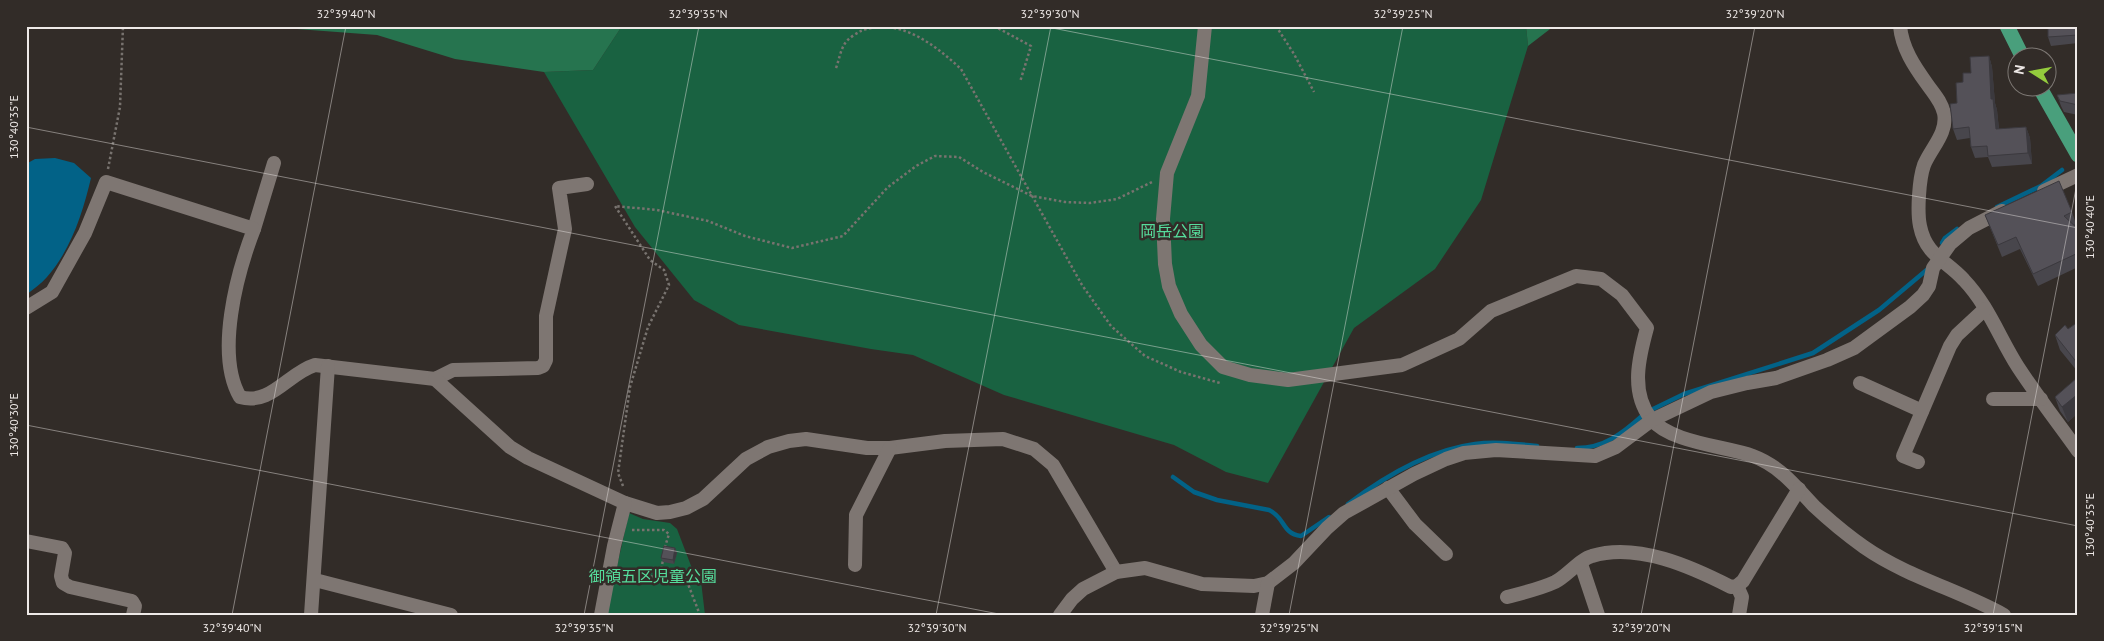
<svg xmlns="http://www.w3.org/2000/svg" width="2104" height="641" viewBox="0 0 2104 641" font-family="'PT Sans','Noto Sans JP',sans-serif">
<rect width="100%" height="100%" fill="#322c28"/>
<g fill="#196241">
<polygon points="622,26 1526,26 1528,46 1481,200 1435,269 1354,328 1268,483 1226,472 1174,445 1004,395 913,355 871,349 739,325 694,300 635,227 544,72 593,70"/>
<polygon points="629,513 643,519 670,523 677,529 693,571 701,581 705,615 606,615"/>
</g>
<g fill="#26744f">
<polygon points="257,26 622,26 593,70 544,72 455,59 377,35"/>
<polygon points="1526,26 1554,26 1528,46"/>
</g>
<path fill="#026287" d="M55 158 74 163 91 178C83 212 71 250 47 277 41 284 33 289 26 295V164L35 159Z"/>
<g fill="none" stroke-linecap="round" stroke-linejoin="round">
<g stroke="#026287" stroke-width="4.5">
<polyline points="1997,207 2041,186 2062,170"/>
<polyline points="1942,243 1945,238 1957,229"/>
<polyline points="1651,410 1684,394 1813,353 1879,310 1929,268"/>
<path d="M1577 448C1604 448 1623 433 1642 416"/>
<path d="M1173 477 1194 492 1217 500 1269 510C1286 518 1281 533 1301 536L1329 517"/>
<path d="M1348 504C1385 476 1429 450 1475 444 1495 441 1517 444 1537 446"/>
</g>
<g stroke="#78736f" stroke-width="2.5" stroke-dasharray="2.5 2.5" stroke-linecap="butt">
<polyline points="994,26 1031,46 1020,82"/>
<polyline points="1276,26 1294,54 1314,92"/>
<path d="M836 68C839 60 840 52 844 45 847 39 855 34 861 31 899 16 935 45 961 69L1082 285 1111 326 1145 356 1181 372 1220 383"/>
<polyline points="108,169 120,107 123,26"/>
<polyline points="623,486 618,473 630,387 648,327 669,285 664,270 650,260 615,206 657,210 708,221 745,236 792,248 843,236 888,187 916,166 935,156 959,157 983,172 1032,196 1065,202 1090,203 1117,199 1152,182"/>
<polyline points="632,530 664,530 669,534 664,550"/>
<polyline points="623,570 659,572 661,570 663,560"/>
<polyline points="661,570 678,577"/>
<polyline points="623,580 630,575 679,578 688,584 700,615"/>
</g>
<g stroke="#7e7672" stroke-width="14">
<path d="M1205 26 1198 96 1167 173 1163 219 1165 264 1169 286 1181 314 1201 345 1223 367 1250 375 1288 380 1402 365 1459 339 1491 311 1576 276 1601 279 1622 295 1647 328C1639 357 1630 392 1651 419 1671 443 1725 446 1753 456 1780 466 1796 487 1814 506 1830 521 1847 535 1864 547 1907 577 1959 590 2004 615"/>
<path d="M1900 26C1902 48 1914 66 1927 84 1934 94 1941 101 1944 113 1948 133 1931 148 1924 165 1919 179 1917 212 1920 226 1926 256 1946 260 1964 280 1988 305 2000 339 2018 367 2037 396 2058 423 2078 451"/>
<polyline points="2044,191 2078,175"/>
<polyline points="254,229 274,163"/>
<path d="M26 308 52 292 85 233 106 182 254 229C237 273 215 354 240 397 271 406 288 373 315 365L435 379 453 370 538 368 543 366 546 360V316L565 229 559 188 587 184"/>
<polyline points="435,379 510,447 528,458 625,503 657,513 670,512 686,508 703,499 746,459 768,447 789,441 806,439 867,448 890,448 945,441 1003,439 1034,449 1053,465 1116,572"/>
<polyline points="1860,383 1922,411"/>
<polyline points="1993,399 2041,399"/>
<polyline points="1918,462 1903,456 1950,346 1957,335 1985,309"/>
<polyline points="1388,488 1415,524 1446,554"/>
<polyline points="26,541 62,548 65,553 61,576 63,583 70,587 132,601 135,606 133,615"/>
<polyline points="1581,564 1598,615"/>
<polyline points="855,565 856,515 890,448"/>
<polyline points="315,580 451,615"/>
<polyline points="1737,586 1742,597 1739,615"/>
<path d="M1507 597C1522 593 1540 589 1555 582 1567 576 1580 559 1592 556 1637 542 1692 567 1731 587L1737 586 1743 581 1799 489"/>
<polyline points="311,615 328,366"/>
<polyline points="601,615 614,546 625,503"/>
<polyline points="1060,615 1072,599 1083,589 1116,572 1145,568 1202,584 1254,586 1268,583 1294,563 1327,528 1344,513 1414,474 1446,459 1464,453 1496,450 1595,456 1616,447 1652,420 1711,392 1747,383 1776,378 1827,360 1854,348 1910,307 1923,295 1929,286 1933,268 1950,244 1969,228 2002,211"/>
<polyline points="1262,615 1268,583"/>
</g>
<g stroke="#499f7c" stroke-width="15">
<polyline points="2007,26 2023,58"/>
<polyline points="2040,88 2078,155"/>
</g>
</g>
<g fill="#48464c">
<polygon points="2078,26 2078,43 2051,46 2048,37"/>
<polygon points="1989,56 1992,67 1995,103 1997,110 1999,129 2026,127 2030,138 2032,164 1992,167 1988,157 1975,158 1971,147 1970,138 1957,140 1953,129 1957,103 1963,82"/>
<polygon points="2078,93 2078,115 2064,112 2061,106 2057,95"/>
<polygon points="2072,212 2076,224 2074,225 2078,229 2078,267 2038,286 2020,249 2002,257 1985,215"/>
<polygon points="2078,322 2078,372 2060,350 2055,335 2068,329"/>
<polygon points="2078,377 2078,413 2068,422 2060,411 2055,397"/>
<polygon points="675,548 677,553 674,564 663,562 661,558"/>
</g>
<g fill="#3b393e">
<polygon points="1989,56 1992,67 1995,103 1997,110 2000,140 1996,129 1991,99"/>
<polygon points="2026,127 2030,138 2032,164 2028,153"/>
<polygon points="2078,394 2078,413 2068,422 2062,407"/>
<polygon points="675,548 677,553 674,564 673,560"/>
</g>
<g fill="#545158" stroke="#3b393e">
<polygon points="2048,26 2078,26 2078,35 2048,37"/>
<polygon points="1989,56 1991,99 1993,99 1996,129 2026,127 2028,153 1988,156 1987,146 1971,147 1969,127 1953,129 1950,104 1957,103 1956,83 1963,82 1963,73 1971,73 1970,57"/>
<polygon points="2078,93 2078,105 2060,101 2057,95"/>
<polygon points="2059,181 2072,212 2064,216 2078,229 2078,253 2033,274 2016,237 1998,245 1985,215"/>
<polygon points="2078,322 2078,364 2055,335 2065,325 2068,329"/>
<polygon points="2078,377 2078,394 2062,407 2055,397"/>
<polygon points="664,546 675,548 673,560 661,558"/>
</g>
<path fill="none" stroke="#eee9e7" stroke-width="1" stroke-opacity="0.45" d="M1042 26 2078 228M26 127 2078 526M26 425 1004 615M232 615 346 26M584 615 699 26M936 615 1051 26M1289 615 1403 26M1641 615 1755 26M1993 615 2078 178"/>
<g text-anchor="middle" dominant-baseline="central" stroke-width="5" stroke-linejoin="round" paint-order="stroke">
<g font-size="16" fill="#56dd9c" stroke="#322c28">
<text x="1172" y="231">岡岳公園</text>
<text x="653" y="576">御領五区児童公園</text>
</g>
</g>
<rect width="2104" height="641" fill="none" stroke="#322c28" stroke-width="55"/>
<g transform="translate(2032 72) rotate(281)"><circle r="24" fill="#322c28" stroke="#7d7874"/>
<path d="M0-4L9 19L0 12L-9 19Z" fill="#94cc3d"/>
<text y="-8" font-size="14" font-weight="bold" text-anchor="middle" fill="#eee9e7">N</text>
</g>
<rect x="28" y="28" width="2048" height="586" fill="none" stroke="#eee9e7" stroke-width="2"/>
<g font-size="12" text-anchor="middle" fill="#eee9e7">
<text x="346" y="18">32°39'40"N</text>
<text x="698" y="18">32°39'35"N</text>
<text x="1050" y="18">32°39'30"N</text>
<text x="1403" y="18">32°39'25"N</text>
<text x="1755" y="18">32°39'20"N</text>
<text transform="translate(14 127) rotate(-90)" y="4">130°40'35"E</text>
<text transform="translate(2090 227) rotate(-90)" y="4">130°40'40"E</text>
<text transform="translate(14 425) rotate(-90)" y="4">130°40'30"E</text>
<text transform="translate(2090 525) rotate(-90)" y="4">130°40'35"E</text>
<text x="232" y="632">32°39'40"N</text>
<text x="584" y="632">32°39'35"N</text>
<text x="937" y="632">32°39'30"N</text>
<text x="1289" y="632">32°39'25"N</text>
<text x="1641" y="632">32°39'20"N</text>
<text x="1993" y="632">32°39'15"N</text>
</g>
</svg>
